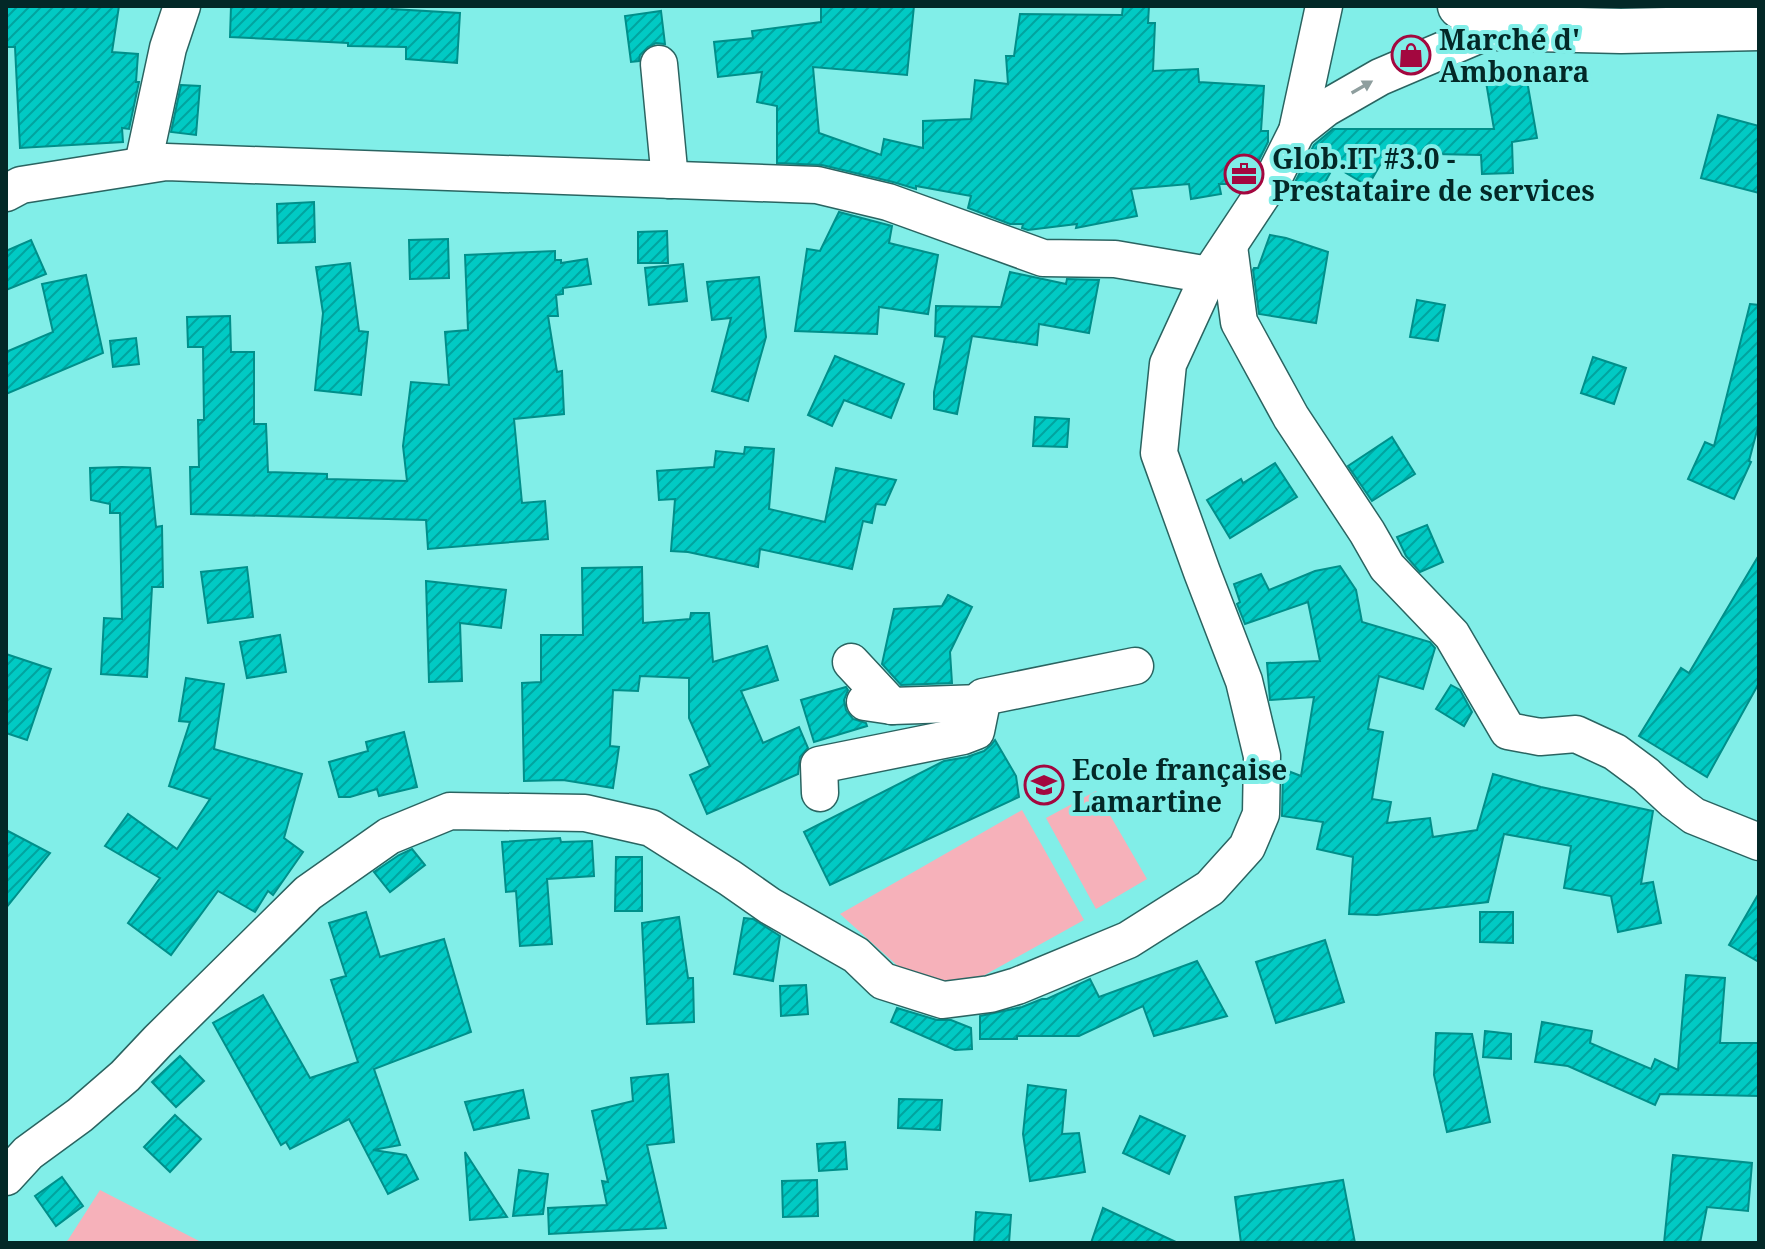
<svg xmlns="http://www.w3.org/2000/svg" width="1765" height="1249" viewBox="0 0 1765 1249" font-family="'Noto Serif',serif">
<defs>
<pattern id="building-hatch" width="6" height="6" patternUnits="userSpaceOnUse" patternTransform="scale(2)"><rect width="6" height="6" fill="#01cac4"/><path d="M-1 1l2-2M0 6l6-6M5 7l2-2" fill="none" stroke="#01a49f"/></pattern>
</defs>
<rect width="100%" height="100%" fill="#81eee8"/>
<g fill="#f6b1ba">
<polygon points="1096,791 1147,879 1096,909 1046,818"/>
<polygon points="1022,810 1084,920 965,986 910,977 840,914"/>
<polygon points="100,1190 203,1243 64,1243 68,1240"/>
</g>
<g fill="url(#building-hatch)" stroke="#008f8a" stroke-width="2">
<polygon points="6,6 119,6 112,52 138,54 136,82 139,82 129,129 122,128 123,142 20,148 15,47 6,47"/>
<polygon points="231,6 393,6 392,9 460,13 457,63 406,59 406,47 348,46 348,43 230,37"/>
<polygon points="821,6 914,6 907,75 813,67 819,133 881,155 884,139 923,148 923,121 971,119 975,80 1008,84 1006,56 1014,56 1020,14 1122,15 1123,6 1149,6 1148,23 1155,23 1153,71 1198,69 1199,82 1264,86 1261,131 1268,131 1268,142 1256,166 1244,184 1219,184 1221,194 1191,199 1189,184 1131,189 1137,216 1076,228 1077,224 1028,230 1022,228 1023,224 1010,224 968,208 971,196 916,186 916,189 893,182 822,165 777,163 777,106 757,102 762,72 718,77 714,42 753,38 752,31 821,22"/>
<polygon points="661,11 665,44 656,43 648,47 640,55 639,61 631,62 625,16"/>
<polygon points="1525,69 1537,138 1512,142 1513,173 1482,174 1481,155 1387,153 1368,186 1334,166 1315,200 1292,188 1314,145 1333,129 1494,129 1485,76"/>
<polygon points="181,85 200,86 196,135 171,132"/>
<polygon points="1718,115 1759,126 1759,193 1701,178"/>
<polygon points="314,202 315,242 278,243 277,204"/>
<polygon points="839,212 892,226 889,243 938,255 928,314 879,307 877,334 795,331 807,249 820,251"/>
<polygon points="667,231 668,263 638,263 638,232"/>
<polygon points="1270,235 1286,238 1328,252 1316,323 1259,314 1253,270 1254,268 1258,268"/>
<polygon points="448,239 449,278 410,279 409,240"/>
<polygon points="31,240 46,274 6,290 6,251"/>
<polygon points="555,251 555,260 561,260 561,263 587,259 591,284 563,288 563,294 556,295 558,316 548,316 557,372 562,371 564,414 514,419 522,503 545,501 548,539 428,549 426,520 191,514 190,467 199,467 198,420 204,420 203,347 188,347 187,317 230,316 231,352 254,352 254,424 266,424 268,472 327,474 327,479 407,481 403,446 411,382 449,385 445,332 468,330 465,255"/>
<polygon points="350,263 359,331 368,332 361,395 315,390 323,313 316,267"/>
<polygon points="683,264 687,301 649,305 645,268"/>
<polygon points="1010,272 1066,284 1067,279 1099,280 1089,333 1039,324 1037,345 972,336 957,414 934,409 934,392 945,337 935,336 936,306 1001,307"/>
<polygon points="86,275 103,353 6,394 6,352 53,332 42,284"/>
<polygon points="759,277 766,337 748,401 712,391 731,318 712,320 707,282"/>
<polygon points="1417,300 1445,305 1438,341 1410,337"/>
<polygon points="1750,304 1759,305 1759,423 1749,461 1751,462 1734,499 1688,479 1705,442 1714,446"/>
<polygon points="136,338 139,364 113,367 110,341"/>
<polygon points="835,356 904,384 891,418 844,400 832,426 808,415"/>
<polygon points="1593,357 1626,368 1614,404 1581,393"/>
<polygon points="1035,417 1069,419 1067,447 1033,446"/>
<polygon points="1392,437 1415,474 1372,501 1348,466"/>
<polygon points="745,447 774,449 769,509 825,522 836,468 896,480 885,505 876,504 872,523 863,521 852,569 760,549 758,567 688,552 671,551 675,499 659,500 657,471 714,467 716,451 744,454"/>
<polygon points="1275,463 1297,497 1230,538 1207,500 1241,479 1243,483"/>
<polygon points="122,467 150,468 156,527 162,526 163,587 152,587 147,677 101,674 104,618 122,619 120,513 110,513 110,504 91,500 90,468"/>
<polygon points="1427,525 1443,562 1420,572 1406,556 1397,537"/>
<polygon points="1759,555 1759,683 1707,777 1639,736 1681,668 1689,673"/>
<polygon points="1340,566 1356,590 1362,622 1430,642 1435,648 1423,689 1379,676 1368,729 1383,732 1372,799 1391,802 1387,823 1430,818 1433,837 1477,830 1493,774 1541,787 1653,811 1641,884 1653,882 1661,923 1618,932 1611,896 1564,888 1571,846 1504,834 1488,902 1377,915 1349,914 1353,857 1317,849 1323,822 1282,816 1283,769 1301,776 1314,697 1270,700 1267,663 1320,661 1308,602 1245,624 1237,604 1240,602 1234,584 1261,574 1269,590 1315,571"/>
<polygon points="247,567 253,617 208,623 201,572"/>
<polygon points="642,567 643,623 690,619 691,613 709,613 713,662 767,646 778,680 741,691 763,743 799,727 808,748 800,757 798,774 707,814 690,775 710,766 689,718 689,678 640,676 638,691 613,690 610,746 619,747 613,788 563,780 524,781 522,683 541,682 541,635 583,635 582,568"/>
<polygon points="426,581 506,590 501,628 460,623 462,681 429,682"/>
<polygon points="948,595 972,607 950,652 952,683 901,685 882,664 894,609 942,606"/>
<polygon points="280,635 286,672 247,678 240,642"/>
<polygon points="6,654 51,669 27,740 6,733"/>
<polygon points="186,678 224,684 214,749 302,774 284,838 303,852 273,895 268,891 255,912 218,891 171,955 128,923 160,878 105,846 128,814 177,849 210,799 169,786 190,722 179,721"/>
<polygon points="1451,685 1460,690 1472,712 1464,726 1436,709"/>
<polygon points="846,687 848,690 844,700 846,710 853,719 866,723 867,726 814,742 801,700"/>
<polygon points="404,732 417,787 379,796 377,789 350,797 339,797 329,762 368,751 366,742"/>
<polygon points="995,740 1016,776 1019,797 830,885 804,832 944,761 967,757 984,751 991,745"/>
<polygon points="6,830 50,853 6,908"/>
<polygon points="560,838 561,842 592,841 594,876 547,879 552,944 520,946 516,891 506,892 502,842"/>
<polygon points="412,849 425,865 390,892 374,872 399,855"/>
<polygon points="616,857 642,857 642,911 615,911"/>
<polygon points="1759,893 1759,962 1729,945"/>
<polygon points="366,912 380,957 444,939 471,1032 374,1069 400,1145 373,1150 406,1155 418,1179 388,1194 349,1119 290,1149 286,1142 281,1145 213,1023 263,995 310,1078 358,1062 331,980 346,976 329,923"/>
<polygon points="1480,912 1513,912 1513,943 1480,942"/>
<polygon points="679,917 688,978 693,978 694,1022 647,1024 642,923"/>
<polygon points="744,918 753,919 780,936 773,981 734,974"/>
<polygon points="1325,940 1344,1002 1276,1023 1256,962"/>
<polygon points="1197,961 1227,1016 1154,1036 1143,1006 1079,1036 1017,1036 1017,1039 980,1039 980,1016 1022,1007 1042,999 1047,999 1090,979 1099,997"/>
<polygon points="1686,975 1725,978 1720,1043 1759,1043 1759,1096 1660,1094 1655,1105 1568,1066 1535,1062 1542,1022 1592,1031 1590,1043 1651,1069 1655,1059 1678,1070"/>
<polygon points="806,985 808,1014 781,1016 780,986"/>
<polygon points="897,1008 937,1020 951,1020 971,1028 972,1049 955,1050 891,1022"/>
<polygon points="1485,1031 1511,1034 1511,1059 1483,1057"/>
<polygon points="1436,1033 1472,1034 1490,1122 1447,1132 1434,1075"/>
<polygon points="180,1056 204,1081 176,1107 152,1082"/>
<polygon points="668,1074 674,1142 647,1145 666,1228 549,1234 548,1208 607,1205 602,1181 608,1182 592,1111 633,1101 631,1078"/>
<polygon points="1028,1085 1066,1090 1062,1134 1079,1133 1085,1172 1030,1181 1023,1134"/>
<polygon points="523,1090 529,1118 474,1130 465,1102"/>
<polygon points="899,1099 942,1100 940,1130 898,1128"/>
<polygon points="175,1115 201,1139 170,1172 144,1147"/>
<polygon points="1140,1116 1185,1136 1169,1174 1123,1153"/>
<polygon points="845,1142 847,1169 819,1171 817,1144"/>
<polygon points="465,1152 507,1217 470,1220"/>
<polygon points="1673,1155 1752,1163 1748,1211 1707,1207 1700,1243 1664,1243"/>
<polygon points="519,1170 548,1174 543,1214 513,1216"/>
<polygon points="62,1177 83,1206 56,1226 35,1196"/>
<polygon points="817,1180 818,1216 783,1217 782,1181"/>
<polygon points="1343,1180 1355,1243 1241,1243 1235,1197"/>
<polygon points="1103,1208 1178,1243 1091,1243"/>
<polygon points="976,1212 1011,1215 1009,1243 974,1243"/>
</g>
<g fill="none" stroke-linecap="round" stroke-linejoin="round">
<g stroke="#2a6461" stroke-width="39">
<g id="minor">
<polyline points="659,64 670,180"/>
<polyline points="1297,131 1326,108 1380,77 1495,28"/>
<polyline points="143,164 168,48 182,6"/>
<polyline points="6,193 21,185 166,162 817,185 888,202 1043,258 1115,259 1209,275"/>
<polyline points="1229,246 1239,322 1291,417 1367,532 1387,567 1452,635 1508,731 1540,737 1576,734 1615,752 1646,775 1674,801 1694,816 1759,842"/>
<polyline points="851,662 892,706"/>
<polyline points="865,702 892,706 982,703"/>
<polyline points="820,793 819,765 963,736 976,731 983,697 1135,666"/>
<polyline points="6,1177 28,1153 80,1115 125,1076 158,1041 308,893 389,836 450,811 585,813 651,828 730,878 770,906 856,955 883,981 943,1000 990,994 1017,986 1128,940 1210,888 1247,847 1261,814 1262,756 1244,681 1202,572 1159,453 1168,364 1209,275 1274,177 1297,131 1324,6"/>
</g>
</g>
<g stroke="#2a6461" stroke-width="47">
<polyline id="major" points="1460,6 1495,28 1621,31 1759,28"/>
</g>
<use href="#minor" stroke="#fff" stroke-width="36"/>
<use href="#major" stroke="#fff" stroke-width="44"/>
</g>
<defs><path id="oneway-solid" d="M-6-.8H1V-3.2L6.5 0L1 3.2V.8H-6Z" transform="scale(2)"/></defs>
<use fill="#8e9e9e" href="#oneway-solid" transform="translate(1362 87) rotate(-30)"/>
<defs>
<g id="shop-ring" transform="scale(2)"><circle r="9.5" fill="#81eee8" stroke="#a3073f" stroke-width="1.5"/><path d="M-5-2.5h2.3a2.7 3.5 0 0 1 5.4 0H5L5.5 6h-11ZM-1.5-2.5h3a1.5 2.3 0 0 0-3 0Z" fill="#a3073f"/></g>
<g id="office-ring" transform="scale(2)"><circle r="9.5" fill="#81eee8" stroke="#a3073f" stroke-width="1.5"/><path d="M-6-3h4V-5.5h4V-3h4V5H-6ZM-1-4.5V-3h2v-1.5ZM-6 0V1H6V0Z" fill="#a3073f"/></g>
<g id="school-ring" transform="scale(2)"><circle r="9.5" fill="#81eee8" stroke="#a3073f" stroke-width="1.5"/><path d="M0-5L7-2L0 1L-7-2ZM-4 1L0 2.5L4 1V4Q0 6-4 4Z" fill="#a3073f"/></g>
</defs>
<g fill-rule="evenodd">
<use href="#shop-ring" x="1411" y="55"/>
<use href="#office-ring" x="1244" y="174"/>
<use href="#school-ring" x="1044" y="785"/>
</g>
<g text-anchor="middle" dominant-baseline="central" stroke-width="8" stroke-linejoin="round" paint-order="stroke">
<g font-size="28" font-weight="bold" fill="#032827" stroke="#81eee8" text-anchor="start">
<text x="1439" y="39">Marché d'<tspan x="1439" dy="32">Ambonara</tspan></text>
<text x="1272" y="158">Glob.IT #3.0 -<tspan x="1272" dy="32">Prestataire de services</tspan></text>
<text x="1072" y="769">Ecole française<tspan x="1072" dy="32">Lamartine</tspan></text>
</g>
</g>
<rect width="1765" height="1249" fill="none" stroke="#032827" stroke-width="16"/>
</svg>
